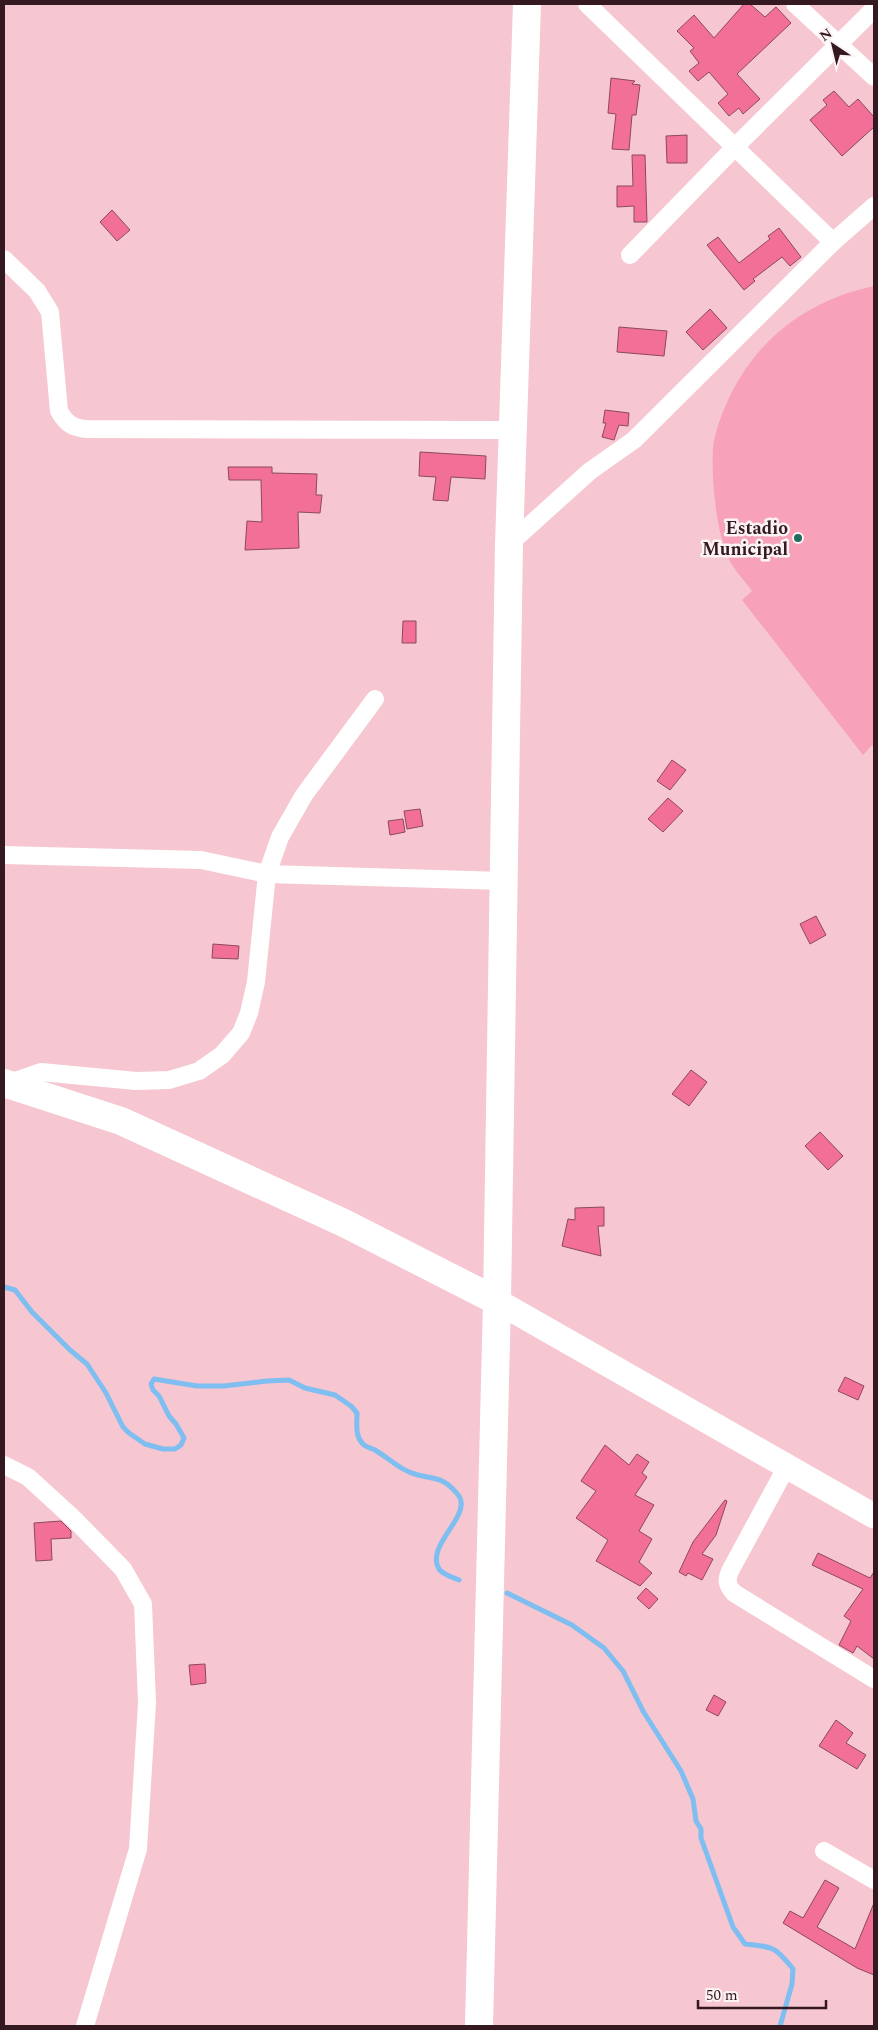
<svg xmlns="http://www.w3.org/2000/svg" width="878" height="2030" viewBox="0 0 878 2030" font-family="Spectral,serif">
<rect width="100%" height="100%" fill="#f6c6d1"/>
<path fill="#f7a2b8" d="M874 286V747L872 745 863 755 742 600 752 591C744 580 733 569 728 557 721 540 717 520 715 501 713 484 712 466 713 448 715 431 722 413 729 398 758 337 809 300 874 286Z"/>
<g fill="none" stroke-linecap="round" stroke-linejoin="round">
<g stroke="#7ebef1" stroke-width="5">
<path d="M4 1287 15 1290 32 1312 70 1350 87 1364 106 1393 123 1427 129 1433 145 1444 163 1449H175L181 1445 184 1438 176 1424 169 1416 159 1396 153 1390 151 1384 154 1379 197 1386H224L267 1381 289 1380 305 1388 335 1395 351 1406 357 1413C357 1424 355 1435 362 1443 365 1447 371 1448 375 1450 390 1459 401 1471 418 1475 433 1479 441 1477 453 1489 456 1493 461 1496 461 1502 464 1521 426 1548 439 1569 443 1575 453 1577 459 1580"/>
<path d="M507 1593 572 1625 604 1648 623 1671 643 1711 681 1771 693 1799 696 1821 701 1829V1838L733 1927 745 1944C773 1947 775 1946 793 1969L792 1984 780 2026"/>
</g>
</g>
<g fill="#f27097" stroke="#8c495c">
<polygon points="744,4 750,4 765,17 776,7 791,23 737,74 760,99 743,114 739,108 729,116 718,103 728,94 709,72 698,81 689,71 699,63 690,51 694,48 677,31 694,15 714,38"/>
<polygon points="611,78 635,81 632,84 640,85 636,115 632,115 629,150 612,149 616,114 608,113"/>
<polygon points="834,91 849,107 858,99 874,117 874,127 842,156 810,120 827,105 823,100"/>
<polygon points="687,135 687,163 667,163 666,136"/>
<polygon points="632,155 645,155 647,222 634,222 634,206 617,207 617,186 633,186"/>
<polygon points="112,210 130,230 117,241 100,222"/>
<polygon points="779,228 801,257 790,266 782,257 753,279 755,281 744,290 707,245 718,237 739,263 770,239 768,236"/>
<polygon points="710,309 727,328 703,350 686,332"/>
<polygon points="619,327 667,331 664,356 617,352"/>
<polygon points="605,410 629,413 628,426 619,425 614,440 602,437 606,423 603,423"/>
<polygon points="420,452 486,456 485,479 451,477 448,501 433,500 436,477 419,476"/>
<polygon points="228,467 272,467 272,473 317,474 316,495 322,495 320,513 298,512 299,548 245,550 247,521 262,522 261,480 229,480"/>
<polygon points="403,621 416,621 416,643 402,643"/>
<polygon points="672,760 686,770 670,790 657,781"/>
<polygon points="668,798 683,811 663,832 648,819"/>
<polygon points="420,809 423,826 407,829 404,811"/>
<polygon points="403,819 405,832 390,835 388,821"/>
<polygon points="816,916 826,935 810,944 800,924"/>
<polygon points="213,944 239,946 238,959 212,958"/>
<polygon points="691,1070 707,1082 689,1106 672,1094"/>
<polygon points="820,1132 843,1156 828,1170 805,1146"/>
<polygon points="604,1207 604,1226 598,1226 601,1256 562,1246 568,1219 575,1220 575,1208"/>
<polygon points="845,1377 864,1386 858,1400 838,1391"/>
<polygon points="605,1445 629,1465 637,1454 649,1462 642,1473 647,1477 635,1495 654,1505 639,1531 652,1539 639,1562 652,1573 640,1586 596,1561 608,1540 576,1518 596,1491 581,1481"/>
<polygon points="725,1500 727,1501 716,1535 702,1554 713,1559 702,1580 688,1573 686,1576 679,1572 693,1542"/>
<polygon points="61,1521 71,1531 71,1538 51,1539 52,1560 36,1561 34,1523"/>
<polygon points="818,1553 870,1578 874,1572 874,1659 857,1646 853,1653 839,1645 851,1621 844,1616 863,1589 812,1565"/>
<polygon points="646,1588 658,1599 649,1609 637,1598"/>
<polygon points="205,1664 206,1683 191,1685 189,1665"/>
<polygon points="714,1695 726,1702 718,1716 706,1710"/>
<polygon points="836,1720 853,1733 846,1743 866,1755 857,1769 819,1746"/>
<polygon points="825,1880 839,1888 817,1927 855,1949 874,1903 874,1975 857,1968 783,1923 790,1911 803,1918"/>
</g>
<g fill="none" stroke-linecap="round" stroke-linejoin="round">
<g stroke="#fff" stroke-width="18">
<polyline points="587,4 833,242"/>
<polyline points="795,4 874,77"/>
<polyline points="630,255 736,146 874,9"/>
<path d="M4 259 37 291 50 312 59 411C66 423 72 428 87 429L512 430"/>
<polyline points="509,544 590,471 634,440 833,242 874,206"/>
<polyline points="4,855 201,860 267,874 504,881"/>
<polyline points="7,1084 41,1072 136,1081 169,1080 199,1071 222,1055 241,1033 249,1013 256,982 267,874 280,837 304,795 375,699"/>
<polyline points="4,1465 28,1477 75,1520 123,1569 143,1604 147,1703 138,1849 85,2026"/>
<path d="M787 1466 730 1571C726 1581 727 1585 734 1593L874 1679"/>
<polyline points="824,1851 874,1880"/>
</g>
<polyline stroke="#fff" stroke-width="25" points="497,1301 874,1516"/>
<polyline stroke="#fff" stroke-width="28" points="479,2026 497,1301"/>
<polyline stroke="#fff" stroke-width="28" points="4,1083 121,1121 344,1223 497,1301 509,544 527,4"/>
</g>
<circle fill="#216a60" stroke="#fcf3f5" stroke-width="2" cx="798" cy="538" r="5"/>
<g text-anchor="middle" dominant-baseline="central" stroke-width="5" stroke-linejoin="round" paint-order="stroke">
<g font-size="18" font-weight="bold" fill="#351920" stroke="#fcf3f5" text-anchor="end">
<text x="788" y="528">Estadio<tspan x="788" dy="21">Municipal</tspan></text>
</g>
</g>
<rect width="878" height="2030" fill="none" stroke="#351920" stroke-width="10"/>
<g transform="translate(833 45) rotate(325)" stroke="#fcf3f5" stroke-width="4" paint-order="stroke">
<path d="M0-4L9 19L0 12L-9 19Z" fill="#351920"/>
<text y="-8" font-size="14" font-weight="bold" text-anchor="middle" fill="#351920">N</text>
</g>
<path d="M698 2000v8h128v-8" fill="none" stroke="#351920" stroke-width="2.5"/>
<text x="706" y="2000" font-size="15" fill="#351920" stroke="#fcf3f5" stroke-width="4" paint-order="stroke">50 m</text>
</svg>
